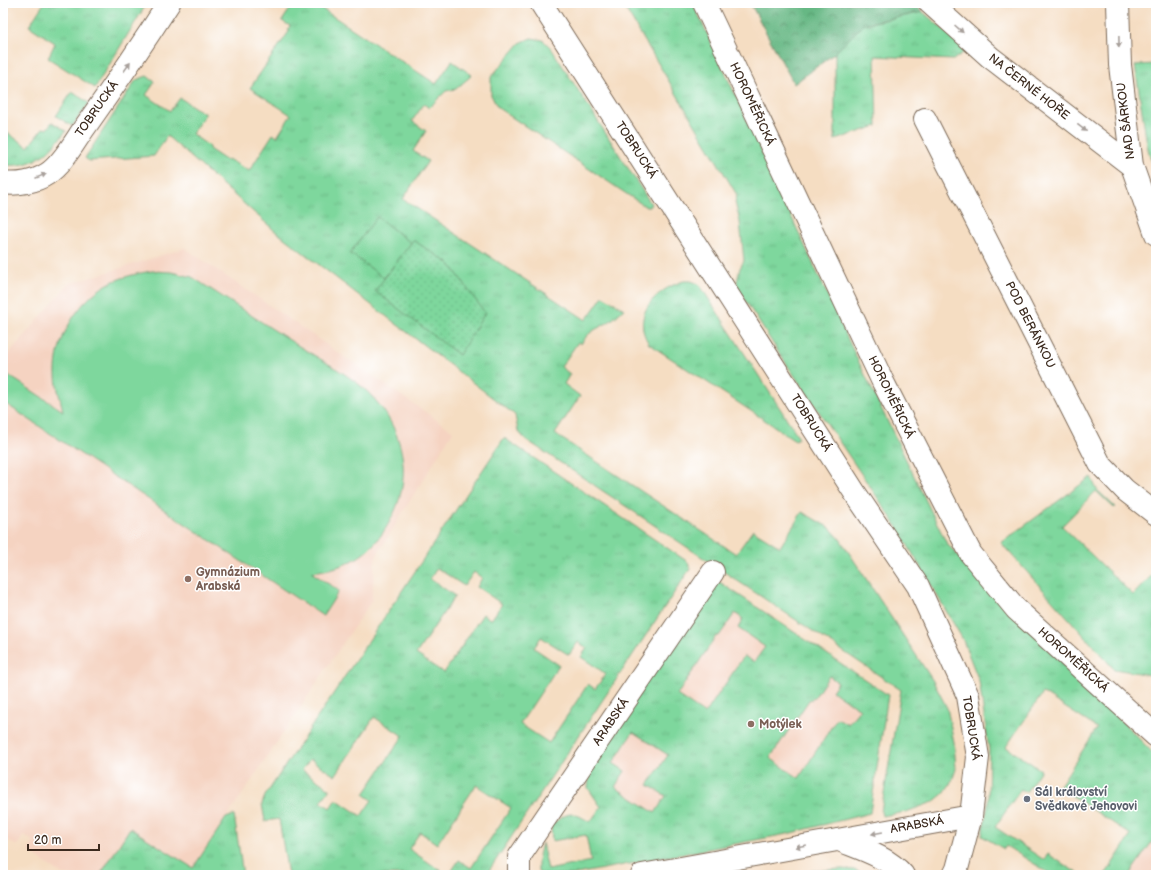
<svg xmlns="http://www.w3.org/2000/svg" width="1159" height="878" viewBox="0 0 1159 878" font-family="'Balsamiq Sans',sans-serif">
<defs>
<pattern id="grass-tufts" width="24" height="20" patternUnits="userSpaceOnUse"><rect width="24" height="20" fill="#7ed79d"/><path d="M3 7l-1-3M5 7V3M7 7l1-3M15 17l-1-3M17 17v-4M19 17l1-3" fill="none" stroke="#6eb987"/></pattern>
<pattern id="forest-crowns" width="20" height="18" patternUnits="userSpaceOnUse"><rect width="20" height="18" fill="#66b884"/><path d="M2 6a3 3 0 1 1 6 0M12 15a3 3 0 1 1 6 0" fill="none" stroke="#55966b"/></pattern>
<pattern id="park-dots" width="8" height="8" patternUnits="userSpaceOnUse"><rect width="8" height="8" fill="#7ed79d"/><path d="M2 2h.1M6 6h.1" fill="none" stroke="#6eb987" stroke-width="1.8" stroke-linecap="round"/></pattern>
</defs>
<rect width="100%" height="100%" fill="#fff"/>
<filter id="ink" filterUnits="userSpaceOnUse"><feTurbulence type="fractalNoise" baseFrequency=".025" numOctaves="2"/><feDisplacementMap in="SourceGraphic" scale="8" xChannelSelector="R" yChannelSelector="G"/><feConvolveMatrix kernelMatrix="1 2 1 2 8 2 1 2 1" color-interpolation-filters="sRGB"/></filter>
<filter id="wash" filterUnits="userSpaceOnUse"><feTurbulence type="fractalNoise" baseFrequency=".012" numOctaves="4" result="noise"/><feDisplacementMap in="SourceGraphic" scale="16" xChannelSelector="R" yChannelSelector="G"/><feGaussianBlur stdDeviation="0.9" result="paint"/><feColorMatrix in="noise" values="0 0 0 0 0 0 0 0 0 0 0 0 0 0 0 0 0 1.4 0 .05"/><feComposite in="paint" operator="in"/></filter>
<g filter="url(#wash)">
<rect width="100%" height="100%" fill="#f5ddc2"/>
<g fill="#f5d3c1">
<polygon points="185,248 453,431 375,558 372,600 193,868 130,828 100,875 63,875 28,851 34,842 24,835 17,846 3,837 3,360 69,284"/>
<polygon points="718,581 888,695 870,813 787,834 676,855 590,760"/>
<polygon points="1156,836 1156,875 1129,875"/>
</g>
<g fill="url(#grass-tufts)" stroke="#5c805e" fill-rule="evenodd">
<polygon points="44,3 147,3 95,88 48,58 55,43 29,26"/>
<path d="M282 3H313L436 84 452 61 472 75 456 89 446 91 429 108 424 104 412 121 426 131 413 151 428 161 403 199 586 320 603 296 624 309C619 313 613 320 607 323 595 330 589 331 581 344L578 342 561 367 570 374 564 384 580 396 555 434 736 554 753 530 780 547 802 512 830 528 840 539 933 681 947 708 954 742 956 769 952 781 944 793 933 802 906 812 882 816 881 812 901 690 525 439 518 431 515 415 275 231 167 136 154 156 89 161 85 158 136 80 147 76 155 82 146 95 170 111 180 98 205 114 192 134 210 147 209 149 227 161 228 159 249 171 273 134 277 137 291 115 250 88 290 30 288 29 290 26 282 21 290 9Z"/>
<polygon points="622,3 693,3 850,344 947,544 1156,756 1156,836 1129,875 1105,875 1131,835 1059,787 1097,728 1043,693 1006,747 1041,770 1026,792 1021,789 995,827 1044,860 1048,854 1080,875 1052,875 1006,846 1004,849 982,836 988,804 989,750 979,681 962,638 894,522 777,350 736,286 740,268 744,261 740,222 735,202 737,195"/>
<polygon points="923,12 967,50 953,60 875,56 877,126 835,140 835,53 864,24"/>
<polygon points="531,38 543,40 551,48 651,204 649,207 646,207 498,108 491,95 491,77 520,43"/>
<polygon points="1156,64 1156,179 1147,145 1135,65"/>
<polygon points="72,92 89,103 72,126 56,116"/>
<path d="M52 122 66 131C48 154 33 168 3 165V130L28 147 43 128 47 129Z"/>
<path d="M684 281H691L699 284 798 436V439L795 440 649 344C630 315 656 289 684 281Z"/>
<path d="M504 438 688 562 690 569 486 875H449L459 860 471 868 511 808 476 785 437 844 420 832 409 849 447 875H288L279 819 265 821 262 804 265 796ZM437 568 464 586 474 572 482 578 477 587 502 604 491 620 483 614 444 673 416 654 455 596 430 579ZM541 637 569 655 578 642 587 648 581 657 606 674 595 689 588 684 549 743 520 724 559 665 534 648ZM374 717 403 736 364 794 372 800 361 816 336 799 330 808 321 802 330 789 302 770 310 759 335 776Z"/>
<polygon points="1091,477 1097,490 1115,507 1114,508 1096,491 1062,526 1133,595 1156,571 1156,676 1114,669 1001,543"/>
<path d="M718 581 888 695 870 813 787 834 571 875H543L538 871V860L542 843 548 870 591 861 586 835 552 841 551 825C569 812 570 810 590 822L601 807 588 788 590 760ZM735 613 743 619 738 628 765 647 754 662 744 656 705 714 677 695 716 636H719ZM829 676 838 682 832 691 860 709 848 724 837 718 799 778 770 758 809 700 814 698ZM633 732 668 755 648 785 666 796 655 813 615 787 625 771 613 763Z"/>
<polygon points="234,815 243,875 100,875 130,828 193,868 226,818"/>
<polygon points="842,869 854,870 867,875 811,875 811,871"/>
</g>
<polygon fill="url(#forest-crowns)" stroke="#507151" points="750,3 913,3 923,12 864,24 835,53 794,84"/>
<polygon fill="url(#park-dots)" stroke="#5c805e" points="413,240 450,264 485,313 459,355 375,291"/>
<g fill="#7ed79d" stroke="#5c805e">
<polygon points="377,217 411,243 384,278 350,253"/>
<path d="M152 271 171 272 192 277C226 299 260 321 294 343 316 357 341 370 361 386 400 419 416 470 392 517 374 553 350 568 311 572L339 591 323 616 3 402V384L8 375 63 411C60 397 55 383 56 369 57 334 82 295 114 281 126 276 139 273 152 271Z"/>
</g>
</g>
<g filter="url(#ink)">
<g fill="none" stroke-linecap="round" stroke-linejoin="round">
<g stroke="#7c6957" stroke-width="24">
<g id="street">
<polyline points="541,3 855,493 918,586 968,696 978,757 971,816 957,869 954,875"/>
<polyline points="930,3 990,57 1132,166"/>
<polyline points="1118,3 1120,65 1132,166 1156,234"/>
<polyline points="925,119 1100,464 1125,490 1156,514"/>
<path d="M3 183C17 185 35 182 47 174 62 165 75 141 85 127 114 86 142 45 169 3"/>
<path d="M839 840C861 849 888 857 903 875"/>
<polyline points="519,875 519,857 713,572"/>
<polyline points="642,875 971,816"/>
</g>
</g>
<g stroke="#7c6957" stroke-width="24">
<polyline id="secondary" points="704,3 883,382 971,554 1016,609 1156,736"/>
</g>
<use href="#street" stroke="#fff" stroke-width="22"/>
<use href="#secondary" stroke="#fff" stroke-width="22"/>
</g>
<defs><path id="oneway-solid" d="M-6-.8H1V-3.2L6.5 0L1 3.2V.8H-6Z"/></defs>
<g fill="#a79f9a">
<use href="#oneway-solid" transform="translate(959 29) rotate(42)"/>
<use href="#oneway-solid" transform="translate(1119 42) rotate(89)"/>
<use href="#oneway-solid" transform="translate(127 67) rotate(-55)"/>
<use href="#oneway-solid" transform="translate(1082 128) rotate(38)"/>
<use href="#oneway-solid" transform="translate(41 176) rotate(-22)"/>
<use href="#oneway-solid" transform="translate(877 833) rotate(170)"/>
<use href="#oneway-solid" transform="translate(801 846) rotate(170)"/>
</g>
</g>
<g fill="#8d6e63" stroke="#fff" stroke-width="1.5">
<circle cx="188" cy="579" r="4"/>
<circle cx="751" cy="724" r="4"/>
</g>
<circle fill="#6b7280" stroke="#fff" stroke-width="1.5" cx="1027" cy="799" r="4"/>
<g text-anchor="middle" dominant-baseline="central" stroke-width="3" stroke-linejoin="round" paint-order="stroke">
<g font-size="12" fill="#3b2a1e" stroke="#fff">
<text transform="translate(1029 87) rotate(38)">NA ČERNÉ HOŘE</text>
<text transform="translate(752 104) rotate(65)">HOROMĚŘICKÁ</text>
<text transform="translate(97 109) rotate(-55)">TOBRUCKÁ</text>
<text transform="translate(1126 121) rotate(-97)">NAD ŠÁRKOU</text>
<text transform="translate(636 150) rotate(57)">TOBRUCKÁ</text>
<text transform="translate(1030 325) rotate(63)">POD BERÁNKOU</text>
<text transform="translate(891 397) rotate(64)">HOROMĚŘICKÁ</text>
<text transform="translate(811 423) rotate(58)">TOBRUCKÁ</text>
<text transform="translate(1073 660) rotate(42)">HOROMĚŘICKÁ</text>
<text transform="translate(611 722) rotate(-56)">ARABSKÁ</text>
<text transform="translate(971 728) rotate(81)">TOBRUCKÁ</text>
<text transform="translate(917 825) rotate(-10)">ARABSKÁ</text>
</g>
<g font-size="12" font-weight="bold" fill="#785e54" stroke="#fff" text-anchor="start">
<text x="196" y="572">Gymnázium<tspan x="196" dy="14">Arabská</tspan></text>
<text x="759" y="724">Motýlek</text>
</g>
<g font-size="12" font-weight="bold" fill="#5b616d" stroke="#fff" text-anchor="start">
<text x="1035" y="792">Sál království<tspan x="1035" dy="14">Svědkové Jehovovi</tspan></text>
</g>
</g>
<rect width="1159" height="878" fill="none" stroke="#fff" stroke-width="16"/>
<path d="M28 844v6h71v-6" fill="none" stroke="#3b2a1e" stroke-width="2"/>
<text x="34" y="844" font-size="12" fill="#3b2a1e" stroke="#ffffff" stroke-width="3" paint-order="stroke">20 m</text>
</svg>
